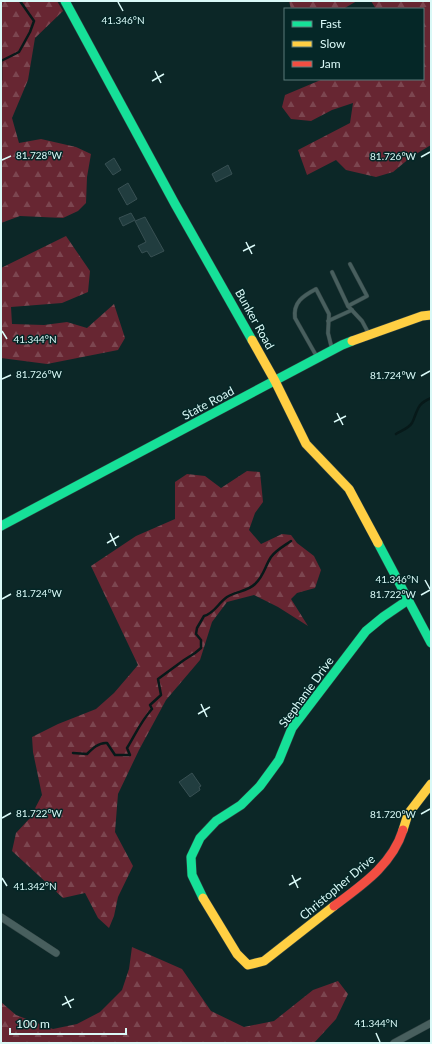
<svg xmlns="http://www.w3.org/2000/svg" width="432" height="1044" viewBox="0 0 432 1044" font-family="Lato,sans-serif">
<defs>
<pattern id="forest-firs" width="22" height="20" patternUnits="userSpaceOnUse"><rect width="22" height="20" fill="#672632"/><path d="M5 1l3.5 6h-7zM16 11l3.5 6h-7z" fill="#7c4650"/></pattern>
</defs>
<rect width="100%" height="100%" fill="#0c2727"/>
<g fill="url(#forest-firs)">
<polygon points="1,1 57,1 63,11 35,38 28,80 12,118 19,143 41,139 76,147 91,154 87,177 86,203 78,211 63,218 20,216 1,223"/>
<polygon points="289,1 357,1 343,9 291,9"/>
<polygon points="371,1 431,1 431,145 411,157 393,172 376,177 346,170 336,160 307,175 298,150 350,123 353,103 332,110 311,121 291,119 282,107 285,95 323,79 423,79 423,9 376,9"/>
<polygon points="66,236 90,271 88,292 62,303 11,307 12,324 44,325 67,322 87,328 114,304 125,338 118,350 47,364 1,358 1,268"/>
<polygon points="247,471 260,472 263,502 255,513 249,530 261,544 282,534 291,535 297,543 314,556 321,570 315,588 297,593 291,599 308,626 278,607 254,595 227,602 212,622 200,660 166,700 139,750 118,794 115,832 133,866 118,897 114,916 109,928 98,918 85,893 63,898 12,851 16,833 30,818 42,795 33,752 32,737 58,724 96,709 114,693 138,665 91,566 136,536 175,519 175,482 187,474 205,476 221,488"/>
<polygon points="132,947 182,969 211,1011 244,1027 274,1021 313,990 338,981 348,994 336,1019 314,1043 1,1043 1,1002 16,1015 53,1029 77,1024 100,1012 122,990 129,969"/>
</g>
<g fill="none" stroke-linecap="round" stroke-linejoin="round">
<g stroke="#071919" stroke-width="2.5">
<polyline points="1,80 1,61 19,52 30,32 34,21 20,1"/>
<path d="M396 434C401 431 409 428 412 423 418 411 416 404 431 398"/>
<path d="M73 753 87 754C92 749 99 742 107 743L115 755H130L127 748C135 735 141 721 152 709L150 705 161 695 158 679 184 660 195 653 201 648V640L196 634 197 628 204 616C215 613 218 603 227 597 236 591 247 592 255 584 264 576 265 566 271 557 276 550 284 546 291 541"/>
</g>
</g>
<g fill="#213d3f" stroke="#385053">
<polygon points="114,158 121,170 113,175 105,164"/>
<polygon points="228,165 232,174 216,182 212,174"/>
<polygon points="128,183 137,199 127,205 118,189"/>
<polygon points="131,213 135,220 123,226 119,218"/>
<polygon points="145,217 164,251 151,257 147,251 142,253 138,246 146,242 135,221"/>
<polygon points="192,773 201,786 199,787 200,790 190,797 179,782"/>
</g>
<g fill="none" stroke-linecap="round" stroke-linejoin="round">
<g stroke="#304343" stroke-width="4.5">
<g id="lane">
<polyline points="332,272 348,306 362,321 369,334"/>
<polyline points="348,306 367,296 350,264"/>
<polyline points="328,321 352,310"/>
<path d="M317 357 295 318C293 302 303 296 316 289L329 314 328 333 332 349"/>
</g>
</g>
<g stroke="#304343" stroke-width="8">
<g id="street">
<polyline points="1,917 56,953"/>
<polyline points="394,1043 431,1023"/>
</g>
</g>
<g stroke="#304343" stroke-width="10">
<g id="fast">
<polyline points="65,1 175,204 252,340"/>
<polyline points="1,526 342,345 352,341"/>
<polyline points="378,543 431,643"/>
<polyline points="203,898 192,875 191,857 200,838 216,821 241,805 260,786 279,760 292,728 366,631 383,617 408,600"/>
</g>
</g>
<g stroke="#304343" stroke-width="10">
<g id="slow">
<polyline points="252,340 275,381 306,444 349,489 378,543"/>
<polyline points="352,341 422,316 431,315"/>
<polyline points="403,830 408,814 431,784"/>
<polyline points="203,898 237,954 248,965 264,961 334,906"/>
</g>
</g>
<g stroke="#304343" stroke-width="10">
<path id="jam" d="M334 906C362 885 392 865 403 830"/>
</g>
<use href="#lane" stroke="#485f5e" stroke-width="3.5"/>
<use href="#street" stroke="#485f5e" stroke-width="7"/>
<use href="#fast" stroke="#16e098" stroke-width="9"/>
<use href="#slow" stroke="#ffcf43" stroke-width="9"/>
<use href="#jam" stroke="#f24e42" stroke-width="9"/>
</g>
<path fill="none" stroke="#daf9f7" stroke-width="1.5" d="M118 2 123 11M155 71 161 83M152 81 164 74M421 157 430 152M2 160 11 156M246 242 252 254M243 251 255 245M2 331 7 339M421 376 430 371M2 379 11 375M337 413 343 425M334 422 346 416M110 533 116 546M107 543 119 536M425 580 430 589M421 595 430 590M2 599 11 594M201 704 207 717M198 714 210 707M421 814 430 809M2 818 11 813M292 875 298 888M2 878 7 886M289 885 301 878M65 996 71 1008M62 1005 74 999M376 1033 380 1042"/>
<g text-anchor="middle" dominant-baseline="central" stroke-width="3" stroke-linejoin="round" paint-order="stroke">
<g font-size="12" fill="#daf9f7" stroke="#052727">
<text transform="translate(255 319) rotate(61)">Bunker Road</text>
<text transform="translate(208 403) rotate(-28)">State Road</text>
<text transform="translate(306 692) rotate(-54)">Stephanie Drive</text>
<text transform="translate(337 887) rotate(-40)">Christopher Drive</text>
</g>
</g>
<g font-size="10" text-anchor="middle" fill="#daf9f7" stroke="#052727" stroke-width="3" stroke-linejoin="round" paint-order="stroke">
<text x="123" y="24">41.346°N</text>
<text x="39" y="159">81.728°W</text>
<text x="393" y="160">81.726°W</text>
<text x="35" y="343">41.344°N</text>
<text x="39" y="378">81.726°W</text>
<text x="393" y="379">81.724°W</text>
<text x="397" y="583">41.346°N</text>
<text x="39" y="597">81.724°W</text>
<text x="393" y="598">81.722°W</text>
<text x="39" y="817">81.722°W</text>
<text x="393" y="818">81.720°W</text>
<text x="35" y="890">41.342°N</text>
<text x="376" y="1027">41.344°N</text>
</g>
<rect width="432" height="1044" fill="none" stroke="#daf9f7" stroke-width="4"/>
<rect x="284" y="8" width="140" height="72" fill="#052727" stroke="#5a7b7a"/>
<rect x="292" y="21" width="20" height="6" fill="#16e098" stroke="#5a7b7a"/>
<text x="320" y="28" font-size="12" fill="#daf9f7">Fast</text>
<rect x="292" y="41" width="20" height="6" fill="#ffcf43" stroke="#5a7b7a"/>
<text x="320" y="48" font-size="12" fill="#daf9f7">Slow</text>
<rect x="292" y="61" width="20" height="6" fill="#f24e42" stroke="#5a7b7a"/>
<text x="320" y="68" font-size="12" fill="#daf9f7">Jam</text>
<path d="M10 1028v6h116v-6" fill="none" stroke="#daf9f7" stroke-width="2"/>
<text x="16" y="1028" font-size="12" fill="#daf9f7" stroke="#052727" stroke-width="3" paint-order="stroke">100 m</text>
</svg>
